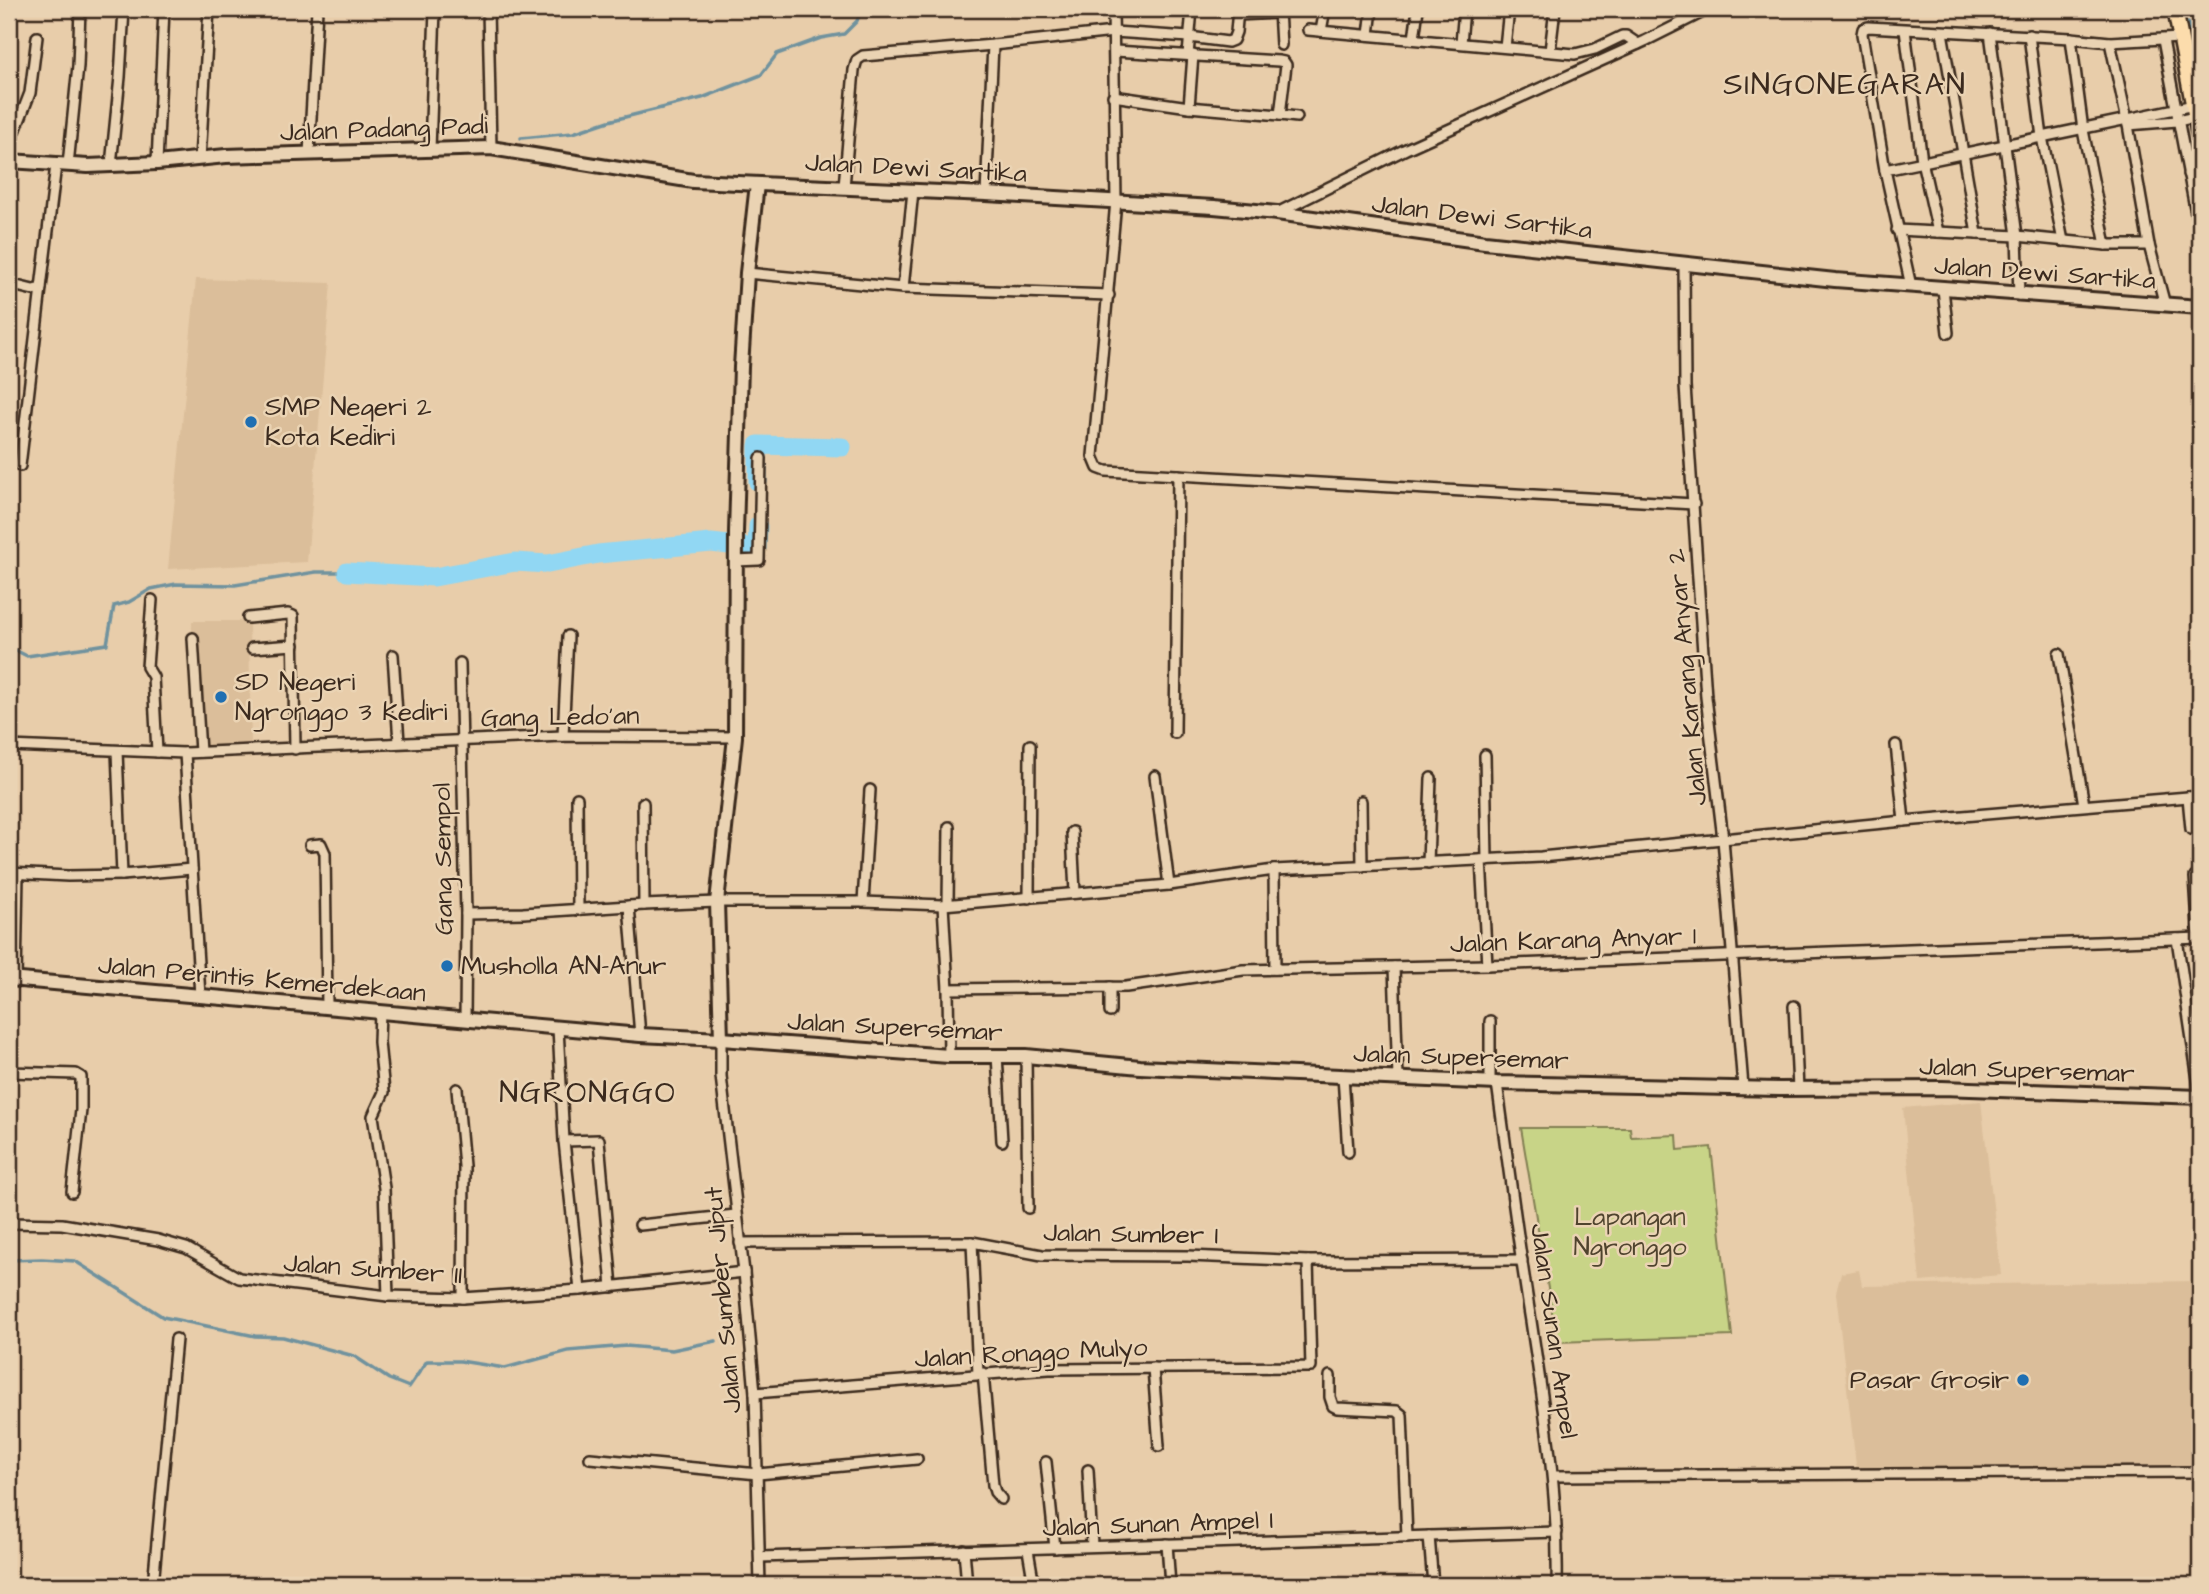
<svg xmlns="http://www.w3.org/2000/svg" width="2209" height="1594" viewBox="0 0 2209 1594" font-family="'Architects Daughter',sans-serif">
<rect width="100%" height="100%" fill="#e8cdaa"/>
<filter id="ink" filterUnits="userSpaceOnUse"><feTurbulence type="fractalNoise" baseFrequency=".0143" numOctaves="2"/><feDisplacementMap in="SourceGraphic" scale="14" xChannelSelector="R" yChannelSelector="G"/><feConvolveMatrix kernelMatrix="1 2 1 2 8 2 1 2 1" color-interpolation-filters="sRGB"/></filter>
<g filter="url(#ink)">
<g fill="#dbbe9a">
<polygon points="196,279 331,283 307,562 168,569"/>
<polygon points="192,621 249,621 251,748 199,749 198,717 191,711"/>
<polygon points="1981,1101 2001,1275 1920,1282 1903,1108"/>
<polygon points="1859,1270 1862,1286 2200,1281 2200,1468 2030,1468 1857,1474 1836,1293 1841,1273"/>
</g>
<polygon fill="#c8d487" stroke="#827f52" stroke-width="2" points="1521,1128 1630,1128 1631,1137 1677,1135 1678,1150 1711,1147 1732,1336 1557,1342"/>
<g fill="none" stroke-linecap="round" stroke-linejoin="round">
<g stroke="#6f929e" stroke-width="3.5">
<polyline points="2185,9 2187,17"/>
<polyline points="2188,23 2200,71"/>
<polyline points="2192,37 2200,45"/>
<polyline points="521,138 573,133 609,121 702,98 761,75 777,54 821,38 844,34 857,21 861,9"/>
<polyline points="9,647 27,656 107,644 114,606 129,602 151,589 176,584 235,585 316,572 347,572"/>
<polyline points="9,1260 42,1259 75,1261 163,1317 255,1336 283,1337 354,1356 389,1379 409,1387 427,1361 460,1361 505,1368 568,1351 626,1346 672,1350 716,1341"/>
</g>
<g stroke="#91d7f3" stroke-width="19">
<polyline points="758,482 758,445 842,447"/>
<polyline points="347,572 434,577 515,562 548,564 598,554 711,543 757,548 758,526"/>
</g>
<g stroke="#3b2a1e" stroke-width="14">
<g id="street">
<polyline points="488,9 491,148"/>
<polyline points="1113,9 1116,201 1093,456 1098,468 1106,471 1694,504"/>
<polyline points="1279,10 1281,45"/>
<polyline points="1238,15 1279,13"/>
<polyline points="1308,30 1575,54 1595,49 1622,36 1626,36 1638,44"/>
<polyline points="1905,30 1922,161 1938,232"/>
<polyline points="1321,31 1325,9"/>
<polyline points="1942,32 1977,234"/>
<polyline points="1990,33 2017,236 2019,295"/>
<polyline points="1369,35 1372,9"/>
<polyline points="2029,35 2042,137 2063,241"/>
<polyline points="2071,38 2083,130 2106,245"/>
<polyline points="1414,39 1418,9"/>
<polyline points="2163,40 2200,234"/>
<polyline points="2110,42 2128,125 2149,245 2165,305"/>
<polyline points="1461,43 1464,9"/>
<polyline points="1505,47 1509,9"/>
<polyline points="1550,51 1555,9"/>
<polyline points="1188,55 1192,9"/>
<polyline points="1113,96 1189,107 1280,115 1286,65 1284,62 1279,61 1115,51"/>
<polyline points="1189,107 1193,55"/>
<polyline points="1280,115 1297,117"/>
<polyline points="2128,125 2177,121 2196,117"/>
<polyline points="9,147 30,93 37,37"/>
<polyline points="430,149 435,9"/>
<polyline points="309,154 317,9"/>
<polyline points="200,159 209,9"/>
<polyline points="157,163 164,9"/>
<polyline points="68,165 78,66 80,9"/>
<polyline points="111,165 120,77 124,9"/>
<polyline points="1885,170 2194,105"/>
<polyline points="2188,174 2200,172"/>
<polyline points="844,187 854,70 857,60 863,56 993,45 1114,32 1189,37 1228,42 1233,40 1236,32 1238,9"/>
<polyline points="986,194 993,45"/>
<polyline points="1277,213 1406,149 1645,41 1709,9"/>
<polyline points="1897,230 2017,236 2106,245 2149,245"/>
<polyline points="1684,264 1685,386 1706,697 1723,839 1743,1087"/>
<polyline points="747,273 903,288 1109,295"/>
<polyline points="9,284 33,290 41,288 56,165"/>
<polyline points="1911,286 1885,170 1862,34 1863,29 1868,27 2071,38 2110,42 2180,38"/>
<polyline points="903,288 913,191"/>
<polyline points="1943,289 1948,333"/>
<polyline points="20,466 41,288"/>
<polyline points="735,561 759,560 761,458"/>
<polyline points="152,600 147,667 153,677 157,752"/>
<polyline points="248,618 288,614 293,616 295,749"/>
<polyline points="193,638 200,752"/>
<polyline points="252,648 294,645"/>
<polyline points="2059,654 2084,805"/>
<polyline points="393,655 399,742"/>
<polyline points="460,663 466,914 465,1020"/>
<polyline points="1175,733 1178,475"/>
<polyline points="563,736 568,636"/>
<polyline points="1896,745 1904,821"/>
<polyline points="9,746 185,753 563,736 735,737"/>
<polyline points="117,751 122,875"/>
<polyline points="185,753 200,996"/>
<polyline points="1485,755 1487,860"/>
<polyline points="1155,776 1169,885"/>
<polyline points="2188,797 2191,829"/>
<polyline points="577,798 578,910"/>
<polyline points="1361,801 1362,866"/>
<polyline points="643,803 644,905"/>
<polyline points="1072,832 1075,893"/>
<polyline points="310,845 321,844 325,853 327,1006"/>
<polyline points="1481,860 1487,965"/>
<polyline points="1428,863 1431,778"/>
<polyline points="1274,870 1275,969"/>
<polyline points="9,873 68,876 122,875 192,869"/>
<polyline points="2195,877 2199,938"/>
<polyline points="1029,898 1030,745"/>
<polyline points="863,902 870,790"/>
<polyline points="948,903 949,827"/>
<polyline points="943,905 948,989 949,1056"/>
<polyline points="629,906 640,1035"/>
<polyline points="466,914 523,913 644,905 717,902 863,902 943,905 1169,885 1274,870 1541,857 1904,821 2200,796"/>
<polyline points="2177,939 2200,1093"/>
<polyline points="1394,967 1398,1078"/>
<polyline points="16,979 18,874"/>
<polyline points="1110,987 1110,1012"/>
<polyline points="948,989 1126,987 1243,970 1487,965 2200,938"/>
<polyline points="1794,1006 1798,1089"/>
<polyline points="380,1011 379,1042 384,1092 373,1116 384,1188 388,1296"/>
<polyline points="1490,1021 1490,1083"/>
<polyline points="558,1028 564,1141 580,1290"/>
<polyline points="721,1039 721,1076 744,1272 755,1393 760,1585"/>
<polyline points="997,1055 1002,1141"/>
<polyline points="1026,1056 1028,1208"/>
<polyline points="9,1072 76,1074 81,1077 81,1110 72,1192"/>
<polyline points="1343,1076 1348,1152"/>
<path d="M1497 1083C1508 1162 1518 1242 1531 1321 1544 1409 1559 1496 1557 1585"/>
<polyline points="457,1089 464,1166 463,1298"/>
<polyline points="564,1141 599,1140 612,1287"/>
<polyline points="9,1223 62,1224 158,1240 186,1248 239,1278 388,1296 463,1298 580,1290 744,1272"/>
<polyline points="640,1225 736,1215"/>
<polyline points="972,1242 978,1374"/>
<polyline points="740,1243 972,1242 1042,1255 1188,1256 1308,1261 1522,1260"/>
<polyline points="1153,1368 1159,1446"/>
<polyline points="983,1373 993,1485 995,1492 1001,1499"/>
<polyline points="1330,1376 1330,1397 1333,1406 1337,1408 1397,1411 1402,1415 1407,1537"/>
<polyline points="755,1393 1049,1369 1311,1367 1308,1261"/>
<polyline points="590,1458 758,1474 917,1459"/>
<polyline points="1046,1462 1055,1548"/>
<polyline points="1088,1470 1092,1546"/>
<polyline points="1553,1476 2200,1472"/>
<polyline points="1429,1536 1433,1585"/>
<polyline points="1167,1544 1170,1585"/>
<polyline points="964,1550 967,1585"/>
<polyline points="1028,1550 1034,1585"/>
<polyline points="760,1557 1557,1532"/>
<polyline points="153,1585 176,1339"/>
</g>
</g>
<g stroke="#3b2a1e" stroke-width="18">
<g id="secondary">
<polyline points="9,161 88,166 157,163 226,156 491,148 693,181 986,194 1214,207 1277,213 1485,242 1835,280 2200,307"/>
<polyline points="9,979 640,1035 721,1039 949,1056 1026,1056 1140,1067 1497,1083 1779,1089 1942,1088 2200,1097"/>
<polyline points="721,1039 717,902 735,737 736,532 741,367 747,273 757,184"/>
</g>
</g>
<g stroke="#3b2a1e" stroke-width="19">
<polyline id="primary" points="2175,9 2200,140"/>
</g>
<use href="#street" stroke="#ead3b3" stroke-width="9"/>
<use href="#secondary" stroke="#ead3b3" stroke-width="12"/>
<use href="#primary" stroke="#fcdcac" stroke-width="14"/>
</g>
</g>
<g fill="#1f6fb2" stroke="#ead3b3" stroke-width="2.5">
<circle cx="251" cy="422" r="7"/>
<circle cx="221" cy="697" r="7"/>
<circle cx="447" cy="966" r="7"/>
<circle cx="2023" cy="1380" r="7"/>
</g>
<g text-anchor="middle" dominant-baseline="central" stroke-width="5" stroke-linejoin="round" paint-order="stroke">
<g font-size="26" fill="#3b2a1e" stroke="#ead3b3">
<text transform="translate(384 129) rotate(-2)">Jalan Padang Padi</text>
<text transform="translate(916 168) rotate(3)">Jalan Dewi Sartika</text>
<text transform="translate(1482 217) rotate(7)">Jalan Dewi Sartika</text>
<text transform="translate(2045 273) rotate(4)">Jalan Dewi Sartika</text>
<text transform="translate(1687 677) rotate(-95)">Jalan Karang Anyar 2</text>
<text transform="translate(560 717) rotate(-1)">Gang Ledo'an</text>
<text transform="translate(443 859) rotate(-91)">Gang Sempol</text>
<text transform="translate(1573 940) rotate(-2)">Jalan Karang Anyar 1</text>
<text transform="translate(262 979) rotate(5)">Jalan Perintis Kemerdekaan</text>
<text transform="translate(895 1027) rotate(3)">Jalan Supersemar</text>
<text transform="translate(1461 1057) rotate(2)">Jalan Supersemar</text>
<text transform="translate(2027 1070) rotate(2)">Jalan Supersemar</text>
<text transform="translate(1131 1234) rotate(1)">Jalan Sumber I</text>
<text transform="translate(373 1269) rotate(4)">Jalan Sumber II</text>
<text transform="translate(723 1300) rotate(-95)">Jalan Sumber Jiput</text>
<text transform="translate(1554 1331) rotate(82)">Jalan Sunan Ampel</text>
<text transform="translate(1031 1353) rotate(-3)">Jalan Ronggo Mulyo</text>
<text transform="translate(1158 1524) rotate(-2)">Jalan Sunan Ampel I</text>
</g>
<g font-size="26" fill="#3b2a1e" stroke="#ead3b3" text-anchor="start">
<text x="265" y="407">SMP Negeri 2<tspan x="265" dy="30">Kota Kediri</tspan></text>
<text x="235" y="682">SD Negeri<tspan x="235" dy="30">Ngronggo 3 Kediri</tspan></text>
<text x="461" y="966">Musholla AN-Anur</text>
<text x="2009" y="1380" text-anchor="end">Pasar Grosir</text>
</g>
<g font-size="26" fill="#50442e" stroke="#ead3b3">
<text x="1630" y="1217">Lapangan<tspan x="1630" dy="30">Ngronggo</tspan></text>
</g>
<g font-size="30" letter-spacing="2" fill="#3b2a1e" stroke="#ead3b3">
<text x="1845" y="85">SINGONEGARAN</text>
<text x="588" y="1093">NGRONGGO</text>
</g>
</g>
<rect width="2209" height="1594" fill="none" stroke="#ead3b3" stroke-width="35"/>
<rect x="18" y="18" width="2174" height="1559" fill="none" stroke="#3b2a1e" stroke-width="2.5" filter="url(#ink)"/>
</svg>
